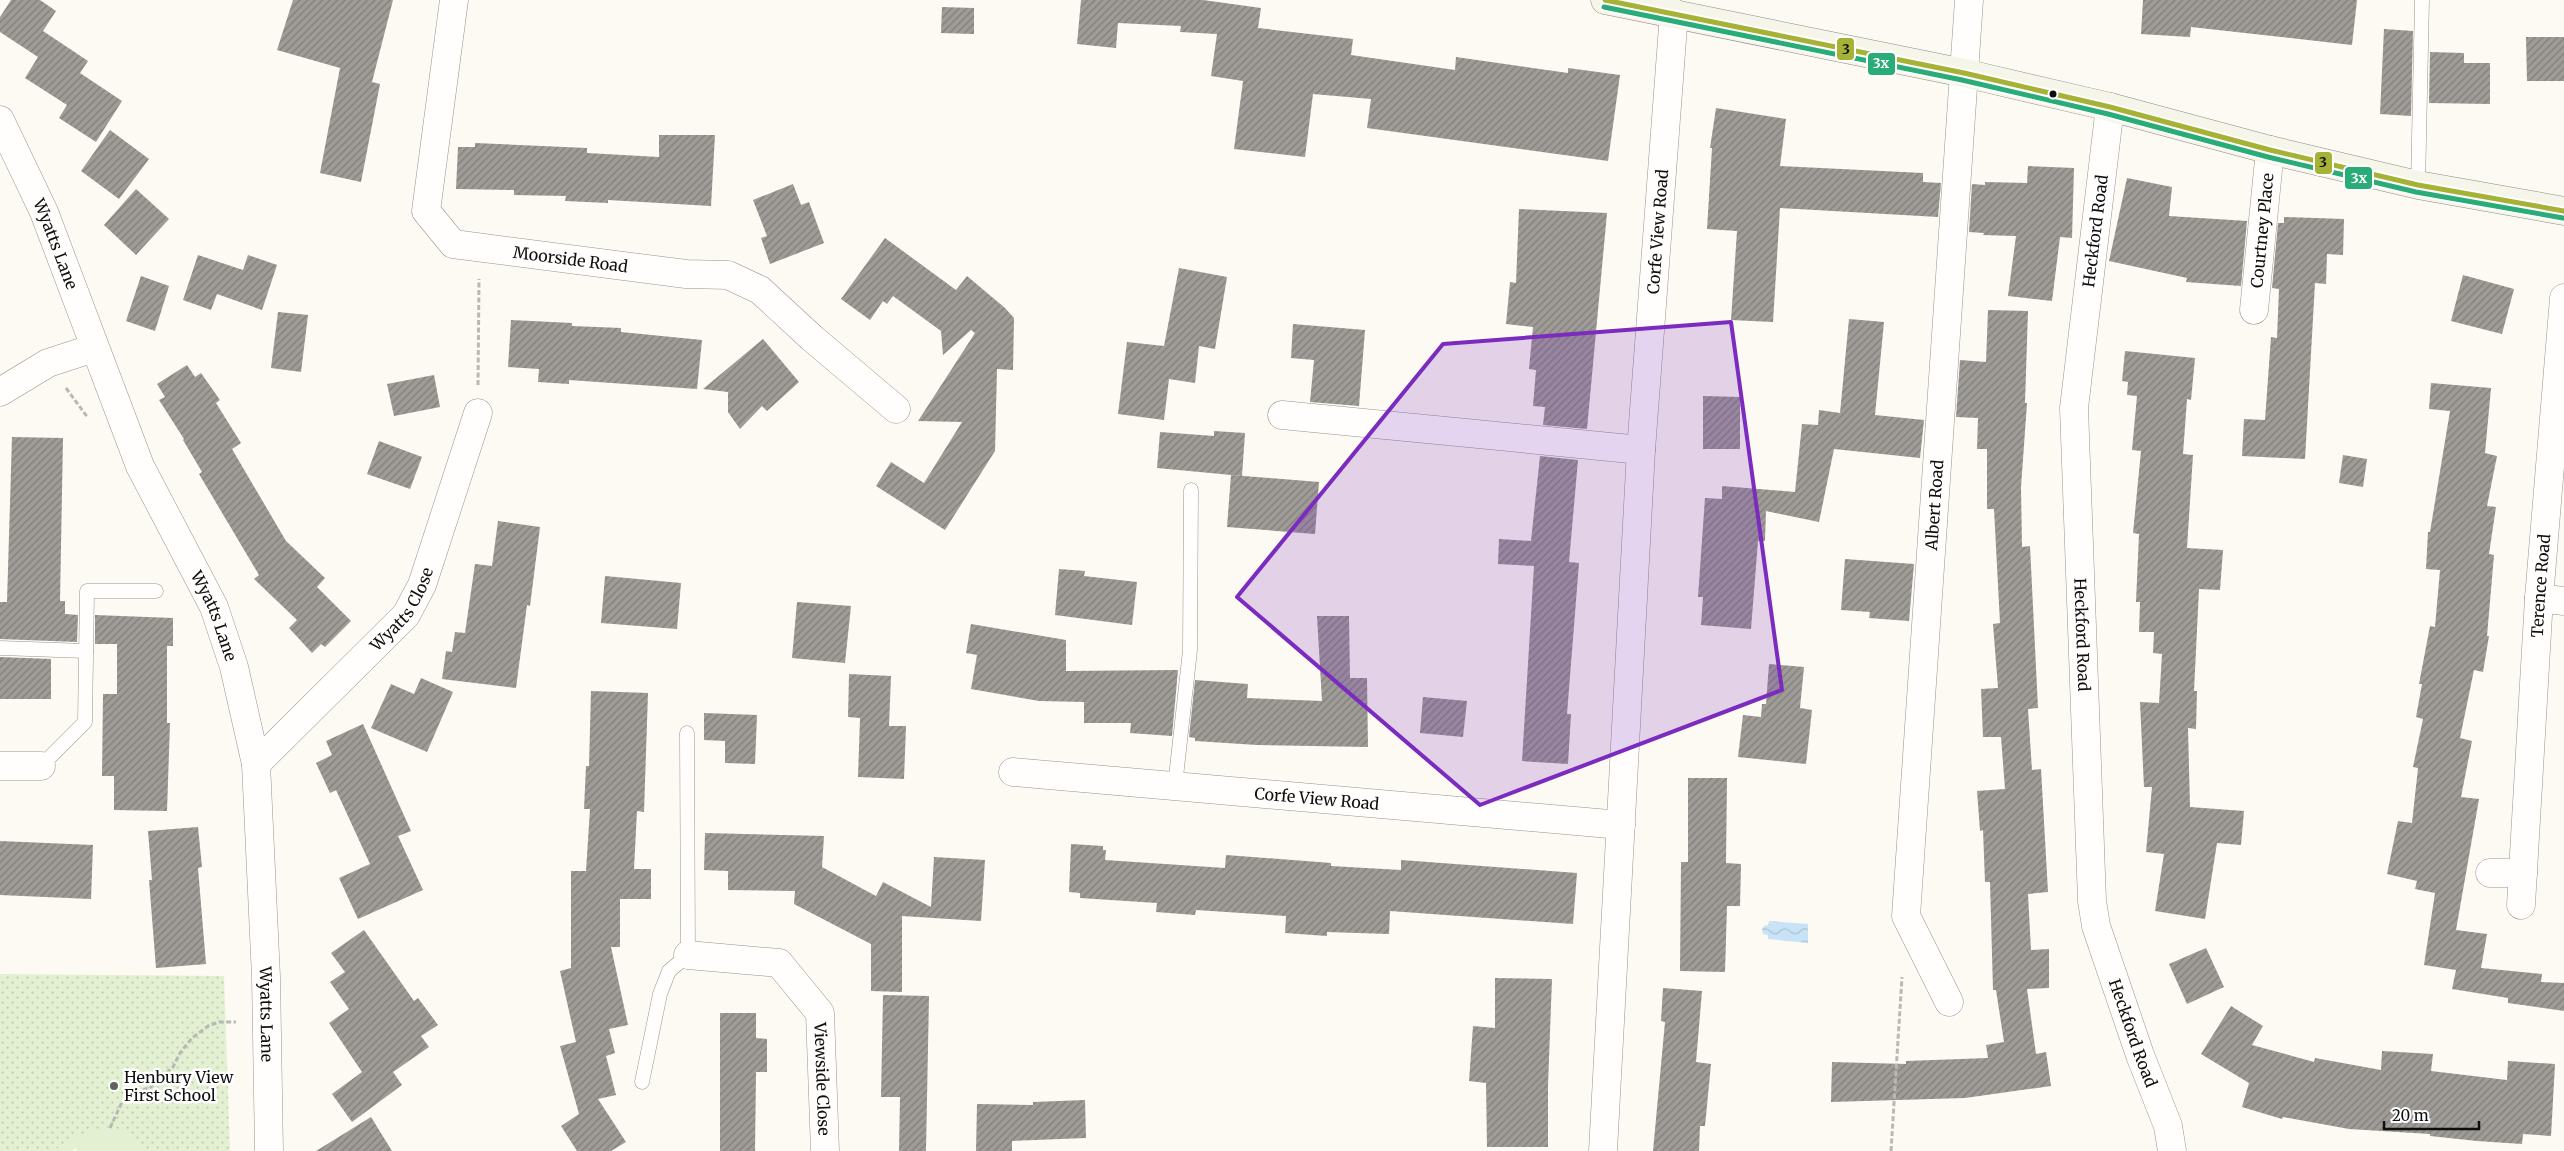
<svg xmlns="http://www.w3.org/2000/svg" width="2564" height="1151" viewBox="0 0 2564 1151" font-family="Merriweather,serif">
<defs>
<pattern id="grass-dots" width="8" height="8" patternUnits="userSpaceOnUse" patternTransform="scale(1.25)"><rect width="8" height="8" fill="#e3f1d2"/><path d="M2 2h.1M6 6h.1" fill="none" stroke="#c2cdb3" stroke-width="1.8" stroke-linecap="round"/></pattern>
<pattern id="water-waves" width="16" height="10" patternUnits="userSpaceOnUse" patternTransform="scale(1.25)"><rect width="16" height="10" fill="#c9e3f6"/><path d="M0 5q4-4 8 0t8 0" fill="none" stroke="#abc2d2"/></pattern>
<pattern id="building-hatch" width="6" height="6" patternUnits="userSpaceOnUse" patternTransform="scale(1.25)"><rect width="6" height="6" fill="#9f9c98"/><path d="M-1 1l2-2M0 6l6-6M5 7l2-2" fill="none" stroke="#807e7a"/></pattern>
</defs>
<rect width="100%" height="100%" fill="#fcfaf2"/>
<polygon fill="url(#grass-dots)" points="0,974 224,976 230,1151 144,1151 130,1133 74,1137 54,1151 0,1151"/>
<polygon fill="#e3f1d2" points="105,1127 130,1133 144,1151 77,1151 76,1148 72,1151 54,1151 74,1137"/>
<polygon fill="url(#water-waves)" points="1769,921 1808,924 1808,943 1768,939 1768,935 1763,934 1762,929 1764,926 1768,925"/>
<g fill="url(#building-hatch)">
<polygon points="11,0 40,0 56,11 43,31 88,61 80,73 122,101 96,142 59,118 67,105 25,78 38,57 0,32 0,17"/>
<polygon points="293,0 393,0 372,82 380,84 361,182 320,173 340,68 277,50"/>
<polygon points="1081,0 1203,0 1261,8 1258,28 1353,39 1351,55 1455,70 1456,57 1568,73 1568,68 1620,75 1608,161 1367,128 1371,99 1313,94 1305,157 1234,149 1243,81 1211,76 1217,34 1180,32 1181,26 1118,23 1116,48 1077,44"/>
<polygon points="2143,0 2357,0 2352,45 2191,27 2190,37 2141,34"/>
<polygon points="942,7 974,8 974,34 941,33"/>
<polygon points="2384,29 2413,31 2411,116 2380,114"/>
<polygon points="2526,37 2564,37 2564,81 2527,81"/>
<polygon points="2430,52 2464,53 2464,63 2490,63 2490,104 2429,103"/>
<polygon points="1716,108 1786,119 1780,166 1923,173 1923,182 1941,183 1938,217 1780,208 1773,322 1731,320 1737,231 1707,229 1712,148 1710,148"/>
<polygon points="110,130 149,159 119,199 81,171"/>
<polygon points="659,135 715,135 711,206 608,200 608,203 565,201 566,196 514,195 514,190 456,189 458,147 475,147 475,143 587,148 587,153 659,157"/>
<polygon points="2028,166 2074,168 2072,238 2060,237 2052,301 2008,296 2016,236 1983,235 1984,233 1969,232 1972,184 1985,185 1985,182 2027,183"/>
<polygon points="2127,178 2172,187 2169,216 2247,221 2241,286 2186,282 2187,278 2109,261"/>
<polygon points="793,184 801,205 809,202 824,243 770,264 761,238 767,236 753,200"/>
<polygon points="136,189 169,219 136,255 104,225"/>
<polygon points="1519,209 1607,213 1587,429 1543,425 1545,407 1533,406 1536,370 1529,369 1533,327 1506,324 1510,282 1516,283"/>
<polygon points="2284,217 2344,219 2343,255 2327,254 2326,284 2315,283 2305,459 2242,456 2244,419 2265,420 2271,337 2277,338 2279,289 2272,288 2278,223 2284,223"/>
<polygon points="885,238 956,290 967,276 1005,308 1014,318 1013,370 997,369 995,451 945,530 876,486 891,462 924,483 962,422 918,421 975,333 971,330 943,355 941,331 893,296 887,304 883,301 870,320 841,299"/>
<polygon points="198,255 243,270 248,255 277,265 262,310 217,294 211,310 183,300"/>
<polygon points="1179,268 1227,277 1215,349 1199,346 1195,383 1169,379 1164,420 1118,414 1127,342 1164,346"/>
<polygon points="2463,275 2514,289 2502,334 2451,321"/>
<polygon points="141,276 169,286 155,331 126,321"/>
<polygon points="1988,310 2028,311 2025,403 2027,403 2021,487 2022,547 2030,546 2038,708 2028,709 2032,770 2041,769 2048,892 2028,894 2031,950 2049,949 2049,988 2027,989 2036,1054 2046,1052 2051,1086 1965,1098 1831,1102 1832,1062 1906,1064 1906,1061 1988,1058 1986,1045 2004,1042 1996,990 1993,990 1990,882 1985,882 1983,830 1980,831 1977,791 2005,789 2001,737 1983,737 1981,689 1998,688 1993,624 2000,623 1994,509 1987,509 1987,449 1977,449 1978,418 1956,417 1960,360 1986,362"/>
<polygon points="278,312 308,315 301,372 271,368"/>
<polygon points="1849,319 1884,322 1875,415 1924,420 1920,458 1834,449 1819,522 1766,511 1765,541 1758,541 1751,629 1701,625 1703,597 1698,597 1705,498 1722,499 1722,486 1795,492 1802,424 1818,425 1819,410 1840,413"/>
<polygon points="511,320 572,323 572,326 621,328 621,332 702,340 697,389 569,380 569,384 538,382 539,369 508,367"/>
<polygon points="1293,324 1365,330 1359,406 1310,402 1314,360 1291,358"/>
<polygon points="763,339 799,382 767,411 762,406 740,429 728,412 728,392 703,389"/>
<polygon points="2125,351 2195,358 2191,400 2187,399 2183,454 2193,455 2187,548 2223,550 2220,590 2199,589 2194,691 2197,691 2196,729 2188,728 2190,807 2244,811 2241,845 2217,843 2205,919 2155,911 2164,854 2146,852 2152,787 2144,787 2140,702 2159,703 2162,654 2153,653 2154,632 2139,632 2140,602 2136,602 2139,534 2133,533 2141,451 2132,450 2137,396 2127,395 2128,382 2122,381"/>
<polygon points="187,365 195,377 201,373 220,400 216,403 241,443 232,449 286,541 325,578 317,587 351,621 325,647 321,644 312,653 289,628 297,620 254,579 259,575 199,474 202,472 183,440 184,439 159,400 165,397 157,384"/>
<polygon points="434,375 440,407 394,416 387,384"/>
<polygon points="2431,383 2491,388 2485,453 2497,456 2487,506 2496,507 2489,554 2494,555 2487,636 2489,636 2483,672 2474,670 2460,738 2472,741 2461,797 2479,799 2456,930 2487,934 2481,968 2542,974 2541,982 2564,983 2564,1011 2508,1003 2508,998 2452,989 2456,970 2424,965 2435,893 2415,889 2417,881 2387,874 2398,821 2412,823 2418,768 2413,767 2423,719 2416,717 2422,684 2419,684 2430,626 2435,627 2440,570 2426,569 2428,532 2430,532 2450,411 2429,409"/>
<polygon points="1703,396 1740,397 1740,449 1703,449"/>
<polygon points="1214,431 1245,433 1242,476 1157,468 1160,432 1214,436"/>
<polygon points="12,437 63,438 60,601 65,601 65,614 78,615 77,642 0,639 0,602 7,602"/>
<polygon points="379,441 422,457 410,489 367,474"/>
<polygon points="2343,455 2367,459 2363,487 2339,483"/>
<polygon points="1540,456 1578,460 1569,562 1579,563 1567,714 1571,714 1568,764 1522,761 1534,566 1498,564 1499,539 1531,541"/>
<polygon points="1231,475 1319,482 1315,534 1227,527"/>
<polygon points="498,521 540,527 530,606 527,605 516,688 442,679 446,651 452,652 455,632 465,633 475,564 492,566"/>
<polygon points="1845,559 1914,564 1909,621 1869,618 1870,612 1841,610"/>
<polygon points="1059,569 1085,571 1084,576 1137,582 1132,625 1055,615"/>
<polygon points="605,576 681,583 677,629 601,623"/>
<polygon points="797,602 851,606 845,663 792,658"/>
<polygon points="95,615 173,618 173,646 167,646 167,723 170,723 167,811 114,810 114,776 102,776 103,694 117,694 117,644 95,644"/>
<polygon points="1317,616 1349,616 1350,678 1367,678 1368,747 1257,745 1195,741 1195,738 1189,737 1195,680 1248,684 1247,698 1322,701"/>
<polygon points="971,624 1066,640 1066,671 1178,670 1172,736 1130,733 1131,723 1084,723 1084,702 1039,701 971,689 977,655 966,653"/>
<polygon points="0,657 51,659 51,699 0,699"/>
<polygon points="1769,664 1804,667 1800,708 1812,710 1806,764 1738,757 1743,715 1761,717 1762,704 1766,704"/>
<polygon points="849,674 891,676 889,726 906,726 904,779 858,777 860,718 848,717"/>
<polygon points="421,678 453,692 427,752 371,728 391,684 414,694"/>
<polygon points="591,691 648,693 644,812 637,811 634,869 651,869 651,899 620,899 620,947 611,947 628,1025 609,1029 615,1053 606,1056 616,1095 598,1099 626,1142 611,1151 577,1151 561,1126 579,1114 560,1046 576,1042 560,971 571,968 571,871 586,871 590,809 584,809 586,766 589,766"/>
<polygon points="1423,697 1467,701 1463,737 1420,733"/>
<polygon points="704,713 757,715 755,764 725,763 725,741 704,740"/>
<polygon points="363,724 411,831 398,836 423,890 358,919 339,878 370,864 336,790 330,793 316,763 332,755 326,741"/>
<polygon points="1688,778 1727,778 1726,863 1741,864 1740,906 1727,906 1725,972 1680,971 1681,862 1688,862"/>
<polygon points="198,827 202,867 198,868 206,964 156,968 149,880 152,880 148,831"/>
<polygon points="705,833 824,836 822,867 876,896 883,882 931,907 934,857 985,860 981,921 902,916 902,992 871,991 871,944 794,904 795,891 728,890 728,871 704,870"/>
<polygon points="0,841 93,845 91,899 0,895"/>
<polygon points="1071,844 1103,846 1103,850 1106,850 1105,860 1225,868 1226,855 1331,863 1331,866 1401,870 1401,860 1577,873 1573,924 1390,911 1389,934 1327,932 1327,936 1285,933 1286,916 1196,910 1195,915 1156,912 1157,903 1080,898 1080,893 1069,892"/>
<polygon points="364,930 414,1001 418,998 438,1025 421,1036 429,1047 393,1072 402,1085 352,1122 332,1094 362,1072 329,1023 349,1009 330,982 345,972 331,953"/>
<polygon points="2206,948 2224,987 2187,1004 2169,964"/>
<polygon points="1495,978 1552,979 1548,1086 1548,1147 1487,1147 1486,1083 1469,1081 1473,1026 1495,1028"/>
<polygon points="1663,988 1702,991 1696,1062 1711,1064 1705,1126 1700,1126 1699,1151 1653,1151 1665,1022 1661,1021"/>
<polygon points="883,995 929,996 926,1151 899,1151 900,1097 881,1097"/>
<polygon points="2231,1006 2263,1026 2252,1045 2314,1062 2315,1058 2381,1070 2382,1051 2433,1054 2431,1071 2507,1080 2508,1061 2555,1064 2551,1136 2523,1134 2522,1144 2477,1141 2430,1136 2430,1134 2349,1129 2283,1117 2282,1119 2242,1107 2249,1083 2201,1054"/>
<polygon points="720,1013 756,1013 756,1038 767,1039 767,1072 756,1072 755,1151 720,1151"/>
<polygon points="1085,1100 1086,1138 1012,1141 1012,1151 976,1151 977,1104 1033,1105 1033,1102"/>
<polygon points="371,1117 392,1151 316,1151"/>
</g>
<g fill="none" stroke-linecap="round" stroke-linejoin="round">
<g stroke="#959491" stroke-width="15">
<g id="lane">
<polyline points="2418,185 2422,0"/>
<polyline points="0,648 86,651"/>
<polyline points="41,766 85,722 87,591 156,591"/>
<polyline points="1175,786 1190,650 1191,490"/>
<polyline points="642,1082 660,994 669,971 688,955 687,733"/>
</g>
</g>
<g stroke="#959491" stroke-width="29">
<g id="street">
<path id="s1" d="M454 0 426 211 453 244 686 274 728 275 760 290 812 338 896 409"/>
<path id="s2" d="M2110 107 2074 408 2092 901 2096 926 2140 1055 2168 1126 2172 1151"/>
<path id="s3" d="M0 120 44 212 140 466 214 607 234 667 256 764 266 977 269 1151"/>
<path id="s4" d="M2254 310 2270 150"/>
<polyline points="0,392 48,363 94,348"/>
<polyline points="1282,415 1641,450"/>
<polyline points="2539,598 2564,601"/>
<path id="s5" d="M256 764 406 615 422 585 478 413"/>
<polyline points="0,766 41,766"/>
<path id="s6" d="M1013 772 1621 825"/>
<polyline points="2490,873 2523,873"/>
<path id="s7" d="M2521 905 2539 598 2564 298"/>
<path id="s8" d="M688 955 779 963 820 1013 825 1151"/>
<path id="s9" d="M1949 1002 1906 916 1969 0"/>
<path id="s10" d="M1603 1151 1641 450 1674 13"/>
</g>
</g>
<g stroke="#8c8b87" stroke-width="29">
<polyline id="secondary" points="1605,0 1964,73 2110,107 2270,150 2418,185 2564,211"/>
</g>
<g stroke="#b8b8b6" stroke-width="3" stroke-dasharray="5 2.5" stroke-linecap="butt">
<polyline points="478,385 479,279"/>
<polyline points="66,388 88,418"/>
<polyline points="110,1128 122,1102 135,1093 151,1087 173,1067 180,1053 192,1038 208,1026 219,1022 236,1022"/>
<polyline points="1891,1151 1902,977"/>
</g>
<use href="#lane" stroke="#fffefd" stroke-width="14"/>
<use href="#street" stroke="#fffefd" stroke-width="28"/>
<use href="#secondary" stroke="#f5f5ea" stroke-width="28"/>
<g stroke="#fff" stroke-width="9">
<polyline id="bus-1" points="1605,0 1964,73 2110,107 2270,150 2418,185 2564,211"/>
</g>
<g stroke="#fff" stroke-width="9">
<polyline id="bus-2" points="1604,7 1962,80 2108,114 2268,157 2416,192 2563,218"/>
</g>
<use href="#bus-1" stroke="#a6b236" stroke-width="5"/>
<use href="#bus-2" stroke="#29ac78" stroke-width="5"/>
</g>
<path fill="#7b2cbf" fill-opacity="0.2" stroke="#7b2cbf" stroke-width="4" stroke-linejoin="round" d="M1731 322 1782 690 1480 805 1237 597 1443 344Z"/>
<circle fill="#0e0e0e" stroke="#fff" stroke-width="2" cx="2053" cy="94" r="4.5"/>
<circle fill="#61615e" stroke="#fff" stroke-width="2" cx="114" cy="1086" r="5"/>
<g text-anchor="middle" dominant-baseline="central" stroke-width="5" stroke-linejoin="round" paint-order="stroke">
<g font-size="16" fill="#0e0e0e" stroke="#fff">
<text stroke="none"><textPath href="#s4" startOffset="80">Courtney Place</textPath></text>
<text transform="translate(2095 231) rotate(-83)">Heckford Road</text>
<text stroke="none"><textPath href="#s10" startOffset="921">Corfe View Road</textPath></text>
<text stroke="none"><textPath href="#s3" startOffset="136">Wyatts Lane</textPath></text>
<text stroke="none"><textPath href="#s1" startOffset="374">Moorside Road</textPath></text>
<text stroke="none"><textPath href="#s9" startOffset="508">Albert Road</textPath></text>
<text stroke="none"><textPath href="#s7" startOffset="320">Terence Road</textPath></text>
<text stroke="none"><textPath href="#s5" startOffset="214">Wyatts Close</textPath></text>
<text stroke="none"><textPath href="#s3" startOffset="541">Wyatts Lane</textPath></text>
<text stroke="none"><textPath href="#s2" startOffset="530">Heckford Road</textPath></text>
<text stroke="none"><textPath href="#s6" startOffset="305">Corfe View Road</textPath></text>
<text stroke="none"><textPath href="#s3" startOffset="946">Wyatts Lane</textPath></text>
<text stroke="none"><textPath href="#s2" startOffset="935">Heckford Road</textPath></text>
<text stroke="none"><textPath href="#s8" startOffset="222">Viewside Close</textPath></text>
</g>
<g font-size="16" fill="#0e0e0e" stroke="#fff" text-anchor="start">
<text x="124" y="1077">Henbury View<tspan x="124" dy="18">First School</tspan></text>
</g>
</g>
<g stroke="#fff" stroke-width="2">
<rect x="1836" y="37" width="19" height="24" rx="5" fill="#a6b236"/>
<rect x="1867" y="52" width="29" height="24" rx="5" fill="#29ac78"/>
<rect x="2314" y="151" width="19" height="24" rx="5" fill="#a6b236"/>
<rect x="2344" y="166" width="29" height="24" rx="5" fill="#29ac78"/>
</g>
<g font-size="14" text-anchor="middle" font-weight="bold" fill="#fff">
<text x="1881" y="68">3x</text>
<text x="2359" y="183">3x</text>
</g>
<g font-size="14" text-anchor="middle" font-weight="bold" fill="#111">
<text x="1846" y="54">3</text>
<text x="2323" y="167">3</text>
</g>
<path d="M2384 1121v8h95v-8" fill="none" stroke="#0e0e0e" stroke-width="2.5"/>
<text x="2392" y="1121" font-size="15" fill="#0e0e0e" stroke="#ffffff" stroke-width="4" paint-order="stroke">20 m</text>
</svg>
